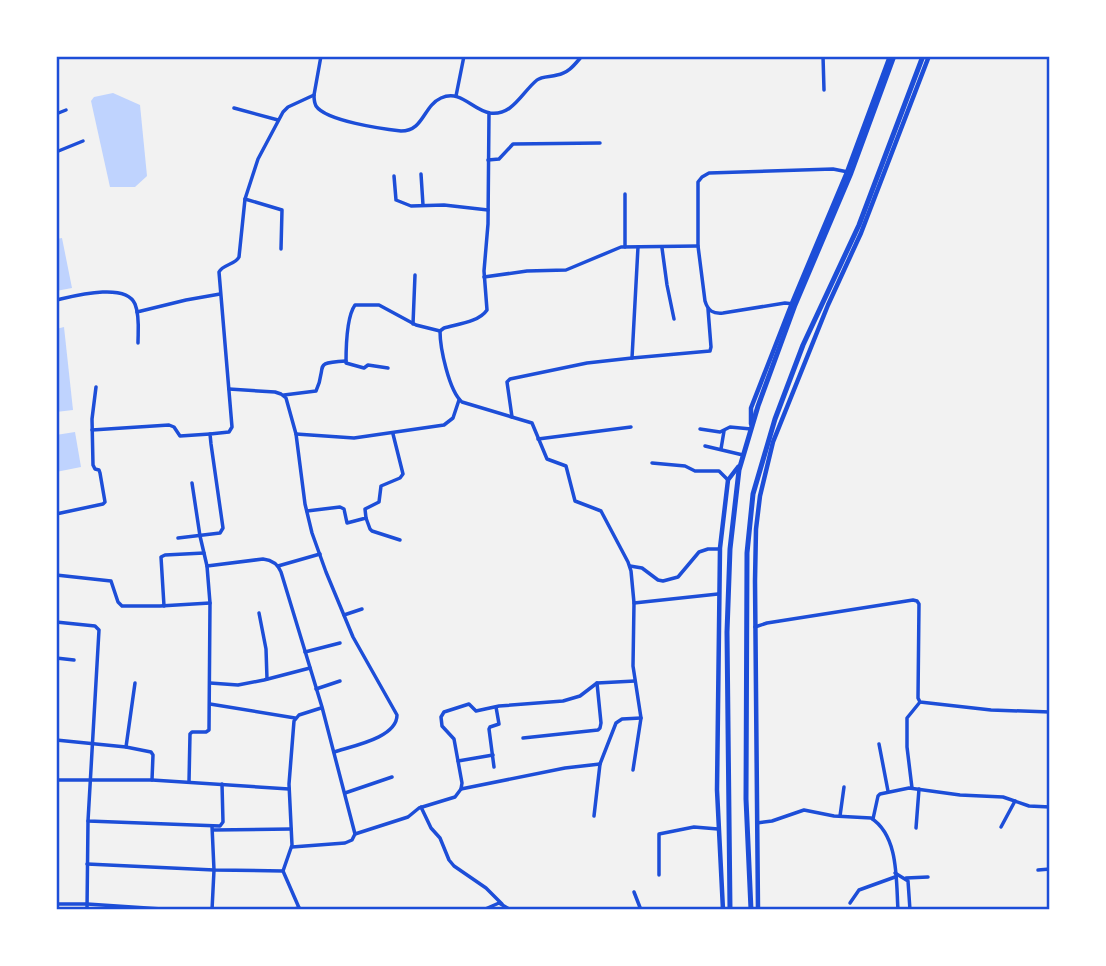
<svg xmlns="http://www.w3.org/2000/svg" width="1106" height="966" viewBox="0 0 1106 966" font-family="'Open Sans',sans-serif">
<rect width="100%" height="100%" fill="#f2f2f2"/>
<g fill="#bfd3fe">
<polygon points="113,93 140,105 147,176 135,187 110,187 91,101 94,97"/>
<polygon points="62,238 72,288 56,291 56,239"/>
<polygon points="64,327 73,410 56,412 56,329"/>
<polygon points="75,432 81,467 56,472 56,435"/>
</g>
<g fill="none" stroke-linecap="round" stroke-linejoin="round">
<g stroke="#1d4ed8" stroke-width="3.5">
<path d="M321 56 314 95C314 100 314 102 316 106 326 121 383 129 401 131 424 131 423 106 441 98 461 89 472 110 490 113 513 116 522 92 537 80 542 76 551 77 557 75 569 73 575 64 582 56"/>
<polyline points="823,56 824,90"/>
<polyline points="456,96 464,56"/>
<polyline points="1050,105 1050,72"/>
<polyline points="234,108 278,120"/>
<path d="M489 113 488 224 484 271 487 310C479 322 458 324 444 328L440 331C440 348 449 391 462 402L532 423 547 459 566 466 575 501 601 511 628 562 631 571 634 603 633 666 641 718 633 770"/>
<polyline points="56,114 66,110"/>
<polyline points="56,152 83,141"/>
<polyline points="488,160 499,159 513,144 600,143"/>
<polyline points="421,174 423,205"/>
<polyline points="394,176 396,200 411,206 444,205 488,210"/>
<polyline points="625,194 625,247"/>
<polyline points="245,199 282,210 281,249"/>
<polyline points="662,248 667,285 674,319"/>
<polyline points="484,277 527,271 566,270 621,247 698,246"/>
<path d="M56 300C74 296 126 282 135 304 140 316 138 331 138 343"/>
<path d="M794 304 785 303 723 313C713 314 708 311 705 301L698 246V182L702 177 709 173 833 169 848 172"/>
<polyline points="137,312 186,300 220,294"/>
<polyline points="413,324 415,275"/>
<polyline points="632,358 710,351 711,347 708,309"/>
<path d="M388 368 368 365 364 368 346 363C346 349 347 316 355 305H379L416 325 440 331"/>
<path d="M229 389 275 392 281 394 286 398 296 434 305 504 312 533 326 572 353 637 397 715C397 738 352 746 334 752"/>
<path d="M284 395 316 391C328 365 311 363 346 361"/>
<polyline points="512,417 507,382 510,379 587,363 632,358 638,247"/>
<polyline points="700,429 720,432 730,427 751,429"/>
<polyline points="92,430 169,425 174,427 180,436 210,434"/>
<polyline points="296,434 354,438 444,425 453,418 459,400"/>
<polyline points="538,439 631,427"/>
<polyline points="705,446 743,455"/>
<polyline points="721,449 724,431"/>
<polyline points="652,463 685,466 695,471 719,471 728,480"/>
<polyline points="307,511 340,507 344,509 347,523 366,518 365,509 379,502 381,486 400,478 403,474 393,434"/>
<polyline points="56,514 103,504 105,502 100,473 99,470 95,469 93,465 92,419 96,387"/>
<polyline points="366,518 370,529 372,531 400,540"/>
<path d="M178 538 220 533 223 528 211 444 210 434 229 432 232 427 219 272C223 264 235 265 239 257L245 199 258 159 283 112 288 107 314 95"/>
<path d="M207 566 263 559C271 560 278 564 281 572L322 707 355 834 352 840 345 843 292 847"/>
<polyline points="278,566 320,554"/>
<polyline points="630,566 642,568 658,580 663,581 678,577 699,552 708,549 719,549"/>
<polyline points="56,575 111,581 118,602 122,606 160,606 210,603"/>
<polyline points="634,603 718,594"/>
<polyline points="164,606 161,557 165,555 204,553"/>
<polyline points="259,613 266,649 267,679"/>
<polyline points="344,615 362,609"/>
<polyline points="56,622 95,626 99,630 88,821 220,826 223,822 222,784"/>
<polyline points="755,627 767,623 913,600 917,601 919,604 918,698 920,702 991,710 1050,712"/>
<polyline points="305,652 340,643"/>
<polyline points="56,658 74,660"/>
<polyline points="210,683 238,685 264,680 310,668"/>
<polyline points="316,689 340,681"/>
<polyline points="210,704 295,718"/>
<polyline points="523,738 598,730 600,728 601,723 597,683"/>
<polyline points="56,740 126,747 151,752 153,755 152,780"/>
<polyline points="879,744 888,791"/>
<polyline points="126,747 135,683"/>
<polyline points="458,761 493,755"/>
<polyline points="494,767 489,729 490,727 499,724 496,707"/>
<polyline points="56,780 152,780 289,789"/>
<polyline points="189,782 190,734 192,732 206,732 209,730 210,603 207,566 200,536 192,483"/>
<polyline points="912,788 907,747 907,718 920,702"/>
<polyline points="461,789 565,768 600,764"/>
<polyline points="345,793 392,777"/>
<polyline points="421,807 431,828 440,838 449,860 454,866 486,888 502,904"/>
<polyline points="594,816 600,764 616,723 622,719 641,718"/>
<polyline points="840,816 844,787"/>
<polyline points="873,819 878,796 880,794 909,788 960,795 1003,797 1029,806 1050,807"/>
<path d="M757 823 772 821 804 810 834 816 871 818C899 836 896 880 898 910"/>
<polyline points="1001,827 1015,801"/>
<polyline points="916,828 919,789"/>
<polyline points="213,830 291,829"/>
<polyline points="355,834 408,817 419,808 455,797 461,789 462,783 454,739 442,726 441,717 444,712 469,704 476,711 499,706 563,701 580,696 597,683 635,681"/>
<polyline points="87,864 214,870 283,871 300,910"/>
<polyline points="1038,870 1050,869"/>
<polyline points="283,871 292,845 289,784 294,721 299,715 321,708"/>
<polyline points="895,873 908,881 910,910"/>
<polyline points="659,875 659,834 694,827 718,829"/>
<polyline points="906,878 928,877"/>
<polyline points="634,892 641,910"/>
<polyline points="850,903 859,890 895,877"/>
<polyline points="56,904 87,904 177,910"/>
<polyline points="87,910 88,821"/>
<polyline points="212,910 214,870 212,826"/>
<polyline points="289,910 299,908"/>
<polyline points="483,910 499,903 511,910"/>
</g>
<g stroke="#1d4ed8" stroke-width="4.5">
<polyline points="751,424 751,408 792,303 847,172 890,56"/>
<polyline points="723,910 717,790 720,548 728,480 738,467"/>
<polyline points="758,910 755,581 756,529 760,496 773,442 828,305 861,233 929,56"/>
</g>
<g stroke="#1d4ed8" stroke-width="5">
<polyline points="730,910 727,632 730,549 739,470 758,406 795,305 851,173 894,56"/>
<polyline points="751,910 746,799 747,553 753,494 775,419 803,345 859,225 923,56"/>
</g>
</g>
<rect width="1106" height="966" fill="none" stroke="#ffffff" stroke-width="116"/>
<rect x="58" y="58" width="990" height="850" fill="none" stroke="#1d4ed8" stroke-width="2.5"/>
</svg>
